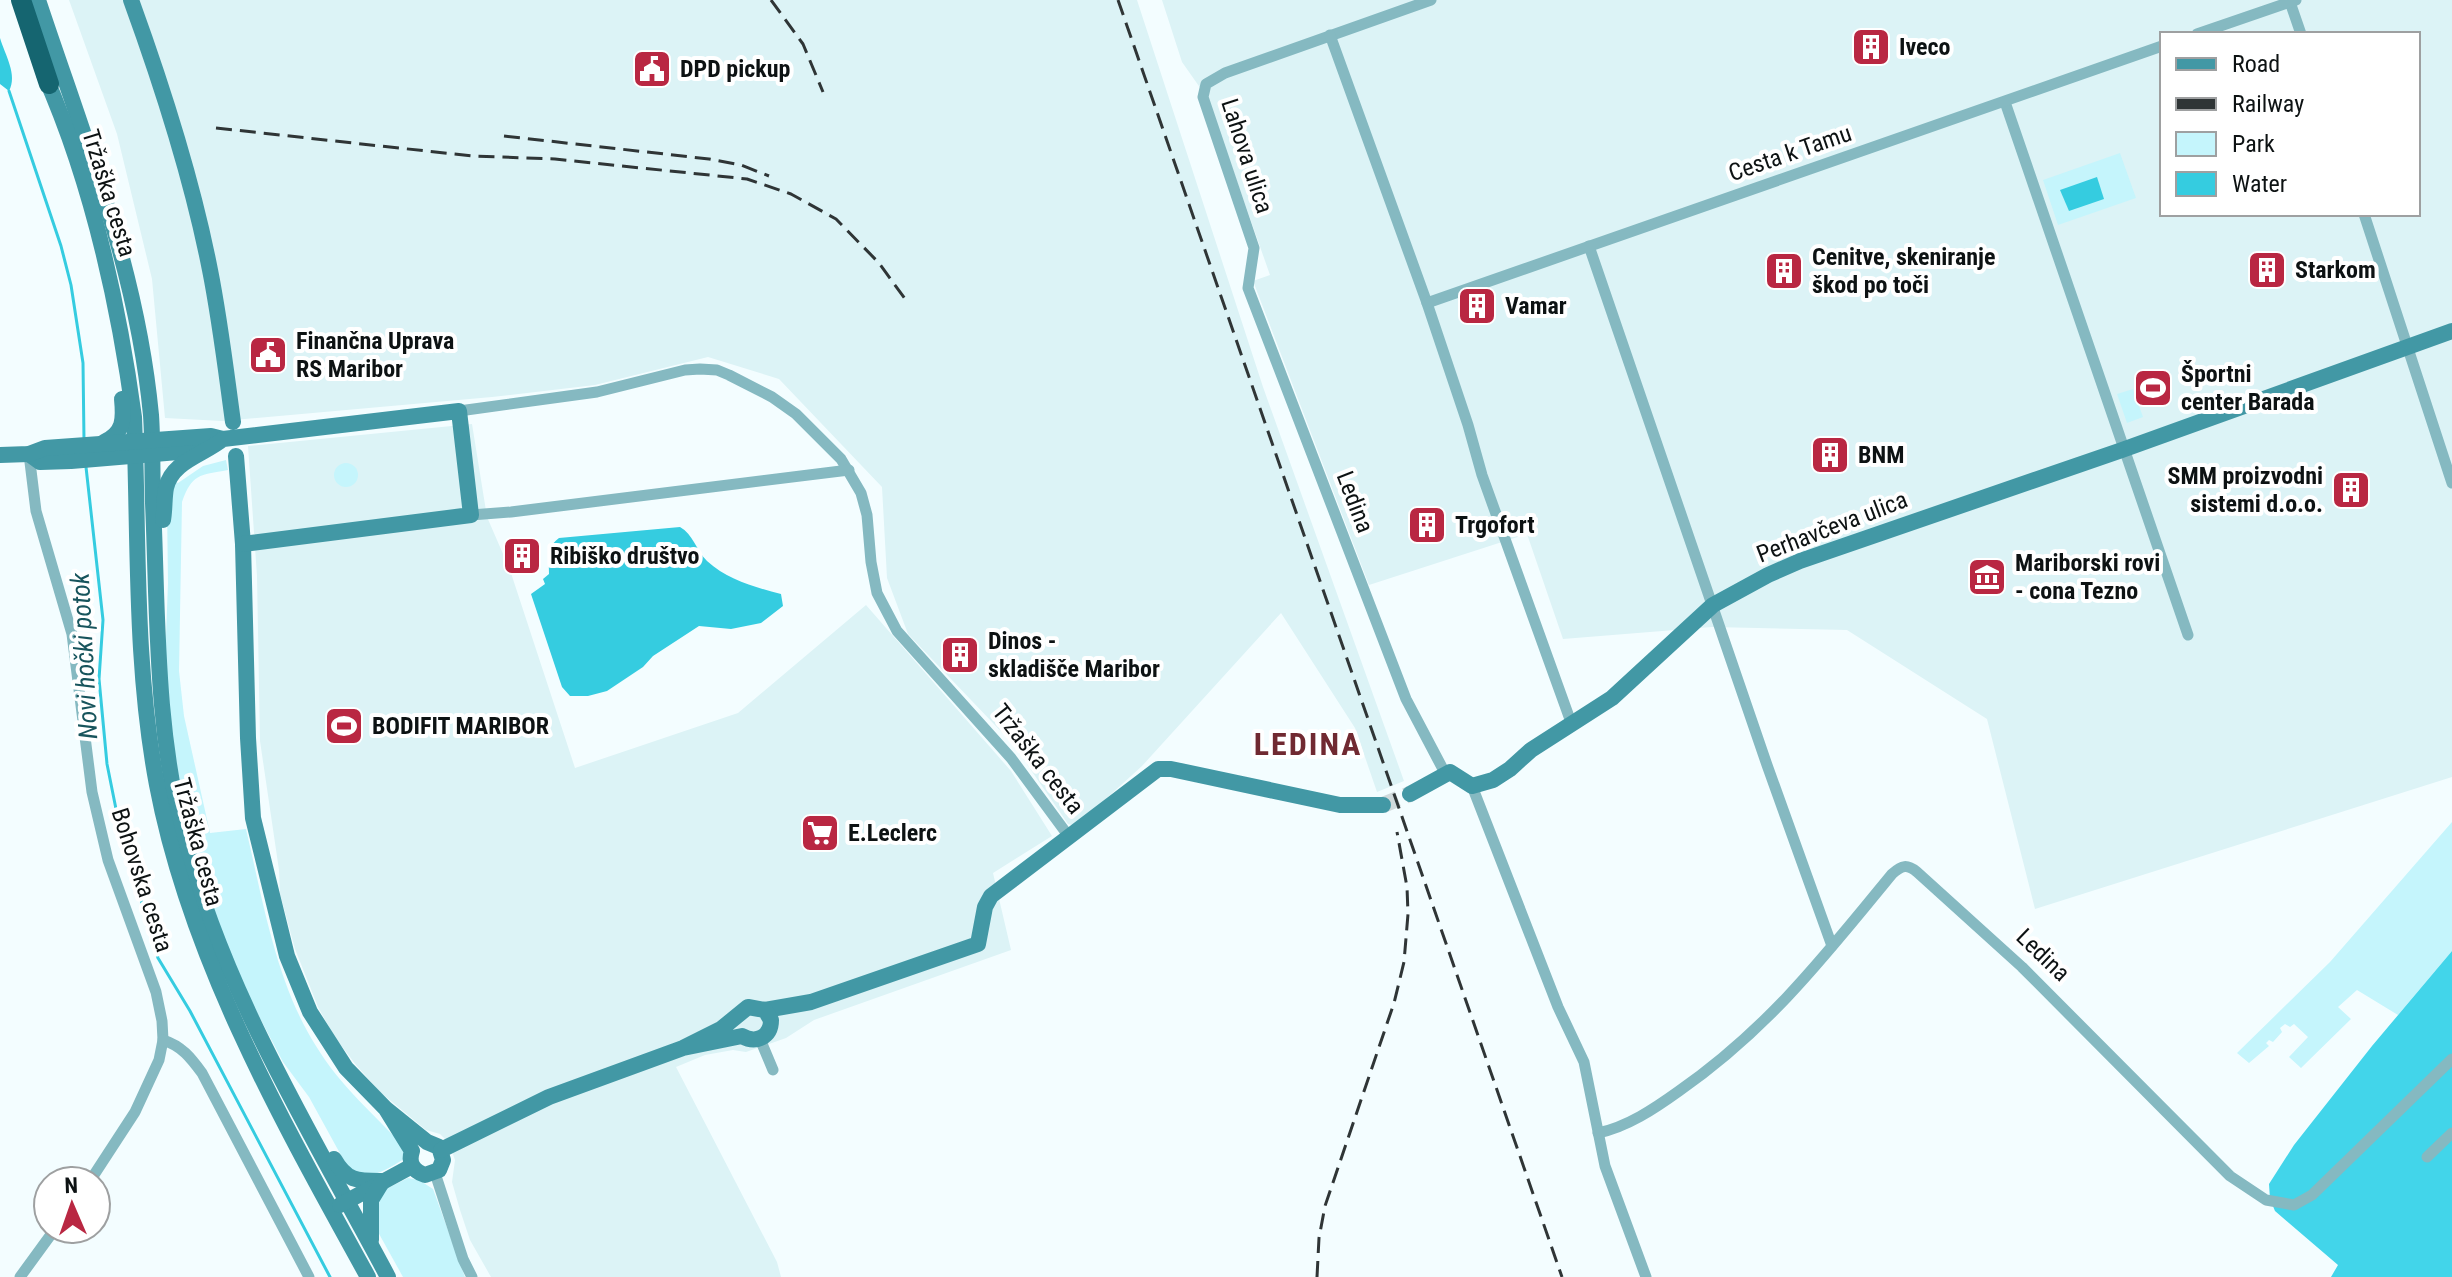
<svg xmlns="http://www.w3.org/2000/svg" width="2452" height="1277" viewBox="0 0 2452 1277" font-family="'Roboto Condensed',sans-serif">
<rect width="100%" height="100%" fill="#f3fdff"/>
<g fill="#dcf3f6" fill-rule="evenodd">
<polygon points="69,0 1137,0 1263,387 1404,781 1377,792 1355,728 1281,613 1142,766 1076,826 1068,824 1013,744 908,634 887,578 882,487 779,379 708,357 595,385 492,397 222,421 165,418 152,279 117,134"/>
<path d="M1162 0H2452V777L2035 909 1987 719 1847 630 1712 627 1563 639 1527 534 1369 585 1253 281 1270 275 1208 99 1182 62ZM2162 34H2418V214H2162Z"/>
<polygon points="472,424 487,517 510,570 575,768 738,713 866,605 1011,771 1052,836 993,873 1011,950 814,1020 786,1038 746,1052 733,1050 705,1055 676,1067 777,1262 781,1277 491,1277 470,1240 460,1210 452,1182 455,1160 449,1143 440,1134 426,1130 380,1092 356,1065 334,1036 318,1007 295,949 280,894 279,870 260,741 257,576 248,446"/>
</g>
<g fill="#c5f5fc">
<polygon points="2120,153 2136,198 2058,225 2043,180"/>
<polygon points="2133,389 2143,417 2127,423 2117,394"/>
<path d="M226 460 228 470C199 475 192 474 182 502L179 671 184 716 210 833 246 829C263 901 276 983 316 1046 340 1086 375 1115 405 1148L404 1159C383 1172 370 1181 348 1168L309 1097 283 1062 251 1001 225 942 204 885 191 835 175 761 164 689 168 583 167 506 173 481 178 483 203 466Z"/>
<circle cx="346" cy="475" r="12"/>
<polygon points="2452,822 2452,951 2398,1015 2357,990 2338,1007 2351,1019 2301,1068 2289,1057 2308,1037 2294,1024 2290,1027 2285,1024 2280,1028 2282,1032 2273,1042 2269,1040 2266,1043 2269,1046 2249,1063 2237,1053 2330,962"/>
<polygon points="408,1178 419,1180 433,1189 465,1277 403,1277 378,1232 373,1213 382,1191"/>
</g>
<polygon fill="#42d5ea" points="2452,951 2452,1277 2331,1277 2338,1265 2275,1211 2270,1199 2269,1184 2294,1145 2372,1046"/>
<g fill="#35cce0">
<path d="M0 38C5 55 18 75 9 91L0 84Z"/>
<polygon points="2097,177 2104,199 2069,211 2060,190"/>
<path d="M680 527C693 534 696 550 707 561 728 580 754 587 781 594L783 606 761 623 731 629 699 626 653 656 643 667 607 691 588 696H570L562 687 531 594 545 584 543 579 549 574C549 560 546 547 559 538Z"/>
</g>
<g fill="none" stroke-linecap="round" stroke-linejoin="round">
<g stroke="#35cce0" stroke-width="3">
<polyline points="9,91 61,246 71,285 83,363 84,440"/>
<polyline points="86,467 103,620 99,679 107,764 119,824 150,931 158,958 190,1011 330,1277"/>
</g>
<polyline stroke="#d0dadc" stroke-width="16" stroke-dasharray="16 8" stroke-linecap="butt" points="1383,805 1410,794"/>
<g stroke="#85b9c1" stroke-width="11">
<polyline points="1431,0 1225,73 1206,84 1203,97 1254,248 1248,288 1406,699 1445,773"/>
<polyline points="2290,2 2301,34"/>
<polyline points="2197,34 2296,0"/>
<polyline points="1330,35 1427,303 1468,425 1482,475 1572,725"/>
<polyline points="2005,102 2188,635"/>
<polyline points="2364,214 2452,483"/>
<polyline points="1589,246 1767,765 1832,946"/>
<polyline points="1427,303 2162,46"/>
<polyline points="459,411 597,392 685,370 700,369 717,370 729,375 772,397 796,414 841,459 861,493 867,515 871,562 877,593 897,631 1011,758 1070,838"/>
<polyline points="29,454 36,511 72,634 92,792 108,860 156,992 162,1021 163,1040 159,1060 135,1112 90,1181"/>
<polyline points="471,515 511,512 849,470"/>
<polyline points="1472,786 1558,1007 1584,1062 1605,1166 1646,1277"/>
<polyline points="760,1039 773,1070"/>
<path d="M163 1040C182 1046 191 1058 202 1073L309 1277"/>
<path d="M1598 1133C1627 1127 1654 1109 1679 1091 1768 1029 1824 957 1892 874 1902 865 1907 864 1917 872L2022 967 2230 1176 2266 1200 2294 1205 2312 1195 2452 1059"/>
<polyline points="2427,1157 2452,1133"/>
<polyline points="435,1173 463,1259 472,1277"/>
<polyline points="20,1277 55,1229"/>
</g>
<g stroke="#4298a5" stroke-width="16">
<path d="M38 0C84 139 137 267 151 415 153 444 152 474 153 503 158 616 155 728 184 838 225 995 313 1136 388 1277"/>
<path d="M131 0C163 88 192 178 210 270 220 320 226 371 233 422"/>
<path d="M44 74C92 182 118 300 134 417 139 539 134 664 157 785 190 959 283 1123 368 1277"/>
<path d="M104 442C124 433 124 419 122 399"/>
<polyline points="29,454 40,462 71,461 202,450"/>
<polyline points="0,455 29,454 45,448 211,436 223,439"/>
<path d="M236 456 243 544 248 738 253 818 287 956 310 1012 346 1068 386 1109 427 1142 439 1147 443 1160 439 1170 425 1175C413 1171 408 1163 412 1151L386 1109"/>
<path d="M163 520C165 509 164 498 166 488 172 461 204 455 223 439L459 411 471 515 243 544"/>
<polyline points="1410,794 1450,772 1472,786 1493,780 1510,769 1531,750 1612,698 1713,605 1768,575 1800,561 2122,450 2452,331"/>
<polyline points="765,1010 811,1002 978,944 985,907 991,896 1158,769 1171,769 1340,805 1383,805"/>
<path d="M441 1150 549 1097 683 1048 721 1029 748 1007 765 1010 771 1020C771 1037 756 1044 742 1036L683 1048"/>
<path d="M334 1159C347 1182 358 1181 383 1181"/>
<polyline points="340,1205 412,1166"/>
<polyline points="371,1240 371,1200 382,1182"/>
</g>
<polyline stroke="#156570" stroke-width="20" points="21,0 49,84"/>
<g stroke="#2f3536" stroke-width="3" stroke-dasharray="16 8" stroke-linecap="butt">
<polyline points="771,0 803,44 823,92"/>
<polyline points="1118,0 1562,1277"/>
<polyline points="216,128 472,156 555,159 747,179 791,194 836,219 879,263 908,303"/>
<polyline points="504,136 709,159 741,165 769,176"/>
<polyline points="1317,1277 1319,1238 1325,1206 1394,1003 1404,962 1408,914 1407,887 1397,832"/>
</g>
</g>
<defs>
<g id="building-square" transform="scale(2)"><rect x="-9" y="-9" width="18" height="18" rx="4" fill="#b92742" stroke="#fff"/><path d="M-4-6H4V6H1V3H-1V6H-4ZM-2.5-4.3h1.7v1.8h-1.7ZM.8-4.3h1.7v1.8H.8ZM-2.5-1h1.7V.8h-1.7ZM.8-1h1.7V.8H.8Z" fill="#fff"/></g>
<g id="civic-square" transform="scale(2)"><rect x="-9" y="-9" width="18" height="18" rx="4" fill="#b92742" stroke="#fff"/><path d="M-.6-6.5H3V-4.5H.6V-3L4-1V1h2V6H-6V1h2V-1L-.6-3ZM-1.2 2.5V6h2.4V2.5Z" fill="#fff"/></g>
<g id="stadium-square" transform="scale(2)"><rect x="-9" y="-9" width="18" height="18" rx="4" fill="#b92742" stroke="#fff"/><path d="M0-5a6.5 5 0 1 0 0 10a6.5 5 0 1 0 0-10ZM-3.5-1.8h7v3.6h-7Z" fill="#fff"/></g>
<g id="museum-square" transform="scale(2)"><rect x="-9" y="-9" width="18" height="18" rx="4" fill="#b92742" stroke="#fff"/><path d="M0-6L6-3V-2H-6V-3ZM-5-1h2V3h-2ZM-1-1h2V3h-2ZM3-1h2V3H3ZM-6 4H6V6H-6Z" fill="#fff"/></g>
<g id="supermarket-square" transform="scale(2)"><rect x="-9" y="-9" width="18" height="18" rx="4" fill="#b92742" stroke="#fff"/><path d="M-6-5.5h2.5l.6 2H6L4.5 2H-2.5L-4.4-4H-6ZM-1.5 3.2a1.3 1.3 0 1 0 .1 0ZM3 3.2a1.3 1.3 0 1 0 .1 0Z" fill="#fff"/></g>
</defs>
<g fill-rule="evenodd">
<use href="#building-square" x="1871" y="47"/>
<use href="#civic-square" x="652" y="69"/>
<use href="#building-square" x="2267" y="270"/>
<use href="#building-square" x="1784" y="271"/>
<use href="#building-square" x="1477" y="306"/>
<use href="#civic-square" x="268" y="355"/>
<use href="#stadium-square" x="2153" y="388"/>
<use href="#building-square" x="1830" y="455"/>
<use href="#building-square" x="2351" y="490"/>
<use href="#building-square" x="1427" y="525"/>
<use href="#building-square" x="522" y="556"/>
<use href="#museum-square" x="1987" y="577"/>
<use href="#building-square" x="960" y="655"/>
<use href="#stadium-square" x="344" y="726"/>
<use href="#supermarket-square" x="820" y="833"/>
</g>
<g text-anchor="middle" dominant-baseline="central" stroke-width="8" stroke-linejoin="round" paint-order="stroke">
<g font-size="24" font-weight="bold" fill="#0d1213" stroke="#fff" text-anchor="start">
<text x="1899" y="47">Iveco</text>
<text x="680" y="69">DPD pickup</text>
<text x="1812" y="257">Cenitve, skeniranje<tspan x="1812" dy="28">škod po toči</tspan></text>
<text x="2295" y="270">Starkom</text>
<text x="1505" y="306">Vamar</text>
<text x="296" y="341">Finančna Uprava<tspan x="296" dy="28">RS Maribor</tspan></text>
<text x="2181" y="374">Športni<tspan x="2181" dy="28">center Barada</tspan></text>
<text x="1858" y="455">BNM</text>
<text x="2323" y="476" text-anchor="end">SMM proizvodni<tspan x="2323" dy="28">sistemi d.o.o.</tspan></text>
<text x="1455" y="525">Trgofort</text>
<text x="550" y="556">Ribiško društvo</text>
<text x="2015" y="563">Mariborski rovi<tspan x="2015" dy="28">- cona Tezno</tspan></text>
<text x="988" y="641">Dinos -<tspan x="988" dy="28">skladišče Maribor</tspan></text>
<text x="372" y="726">BODIFIT MARIBOR</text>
<text x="848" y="833">E.Leclerc</text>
</g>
<g font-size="24" fill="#0d1213" stroke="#fff">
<text transform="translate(1790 153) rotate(-19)">Cesta k Tamu</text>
<text transform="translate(1247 156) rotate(72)">Lahova ulica</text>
<text transform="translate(109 193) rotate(73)">Tržaška cesta</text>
<text transform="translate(1355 502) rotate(69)">Ledina</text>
<text transform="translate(1832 527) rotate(-21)">Perhavčeva ulica</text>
<text transform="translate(1038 759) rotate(52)">Tržaška cesta</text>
<text transform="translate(198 842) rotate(75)">Tržaška cesta</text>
<text transform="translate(142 880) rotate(72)">Bohovska cesta</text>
<text transform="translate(2043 955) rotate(44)">Ledina</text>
</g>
<g font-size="26" font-style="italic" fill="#17545c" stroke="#fff">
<text transform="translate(84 656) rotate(-93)">Novi hočki potok</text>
</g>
<g font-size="32" font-weight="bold" letter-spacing="2" fill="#702931" stroke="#fff">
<text x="1308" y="744">LEDINA</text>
</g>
</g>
<rect x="2160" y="32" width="260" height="184" fill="#ffffff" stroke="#9ea0a1" stroke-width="2"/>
<rect x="2176" y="58" width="40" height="12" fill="#4298a5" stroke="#9ea0a1" stroke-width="2"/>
<text x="2232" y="72" font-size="24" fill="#0d1213">Road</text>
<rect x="2176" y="98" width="40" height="12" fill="#2f3536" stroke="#9ea0a1" stroke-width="2"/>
<text x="2232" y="112" font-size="24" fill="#0d1213">Railway</text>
<rect x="2176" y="132" width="40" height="24" fill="#c5f5fc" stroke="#9ea0a1" stroke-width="2"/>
<text x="2232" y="152" font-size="24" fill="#0d1213">Park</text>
<rect x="2176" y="172" width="40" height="24" fill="#35cce0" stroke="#9ea0a1" stroke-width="2"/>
<text x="2232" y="192" font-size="24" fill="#0d1213">Water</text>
<g transform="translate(72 1205) rotate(358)"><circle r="38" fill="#ffffff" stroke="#9ea0a1" stroke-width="2"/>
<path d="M0-6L14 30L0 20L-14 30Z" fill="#b92742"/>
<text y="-12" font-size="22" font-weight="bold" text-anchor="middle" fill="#0d1213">N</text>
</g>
</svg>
